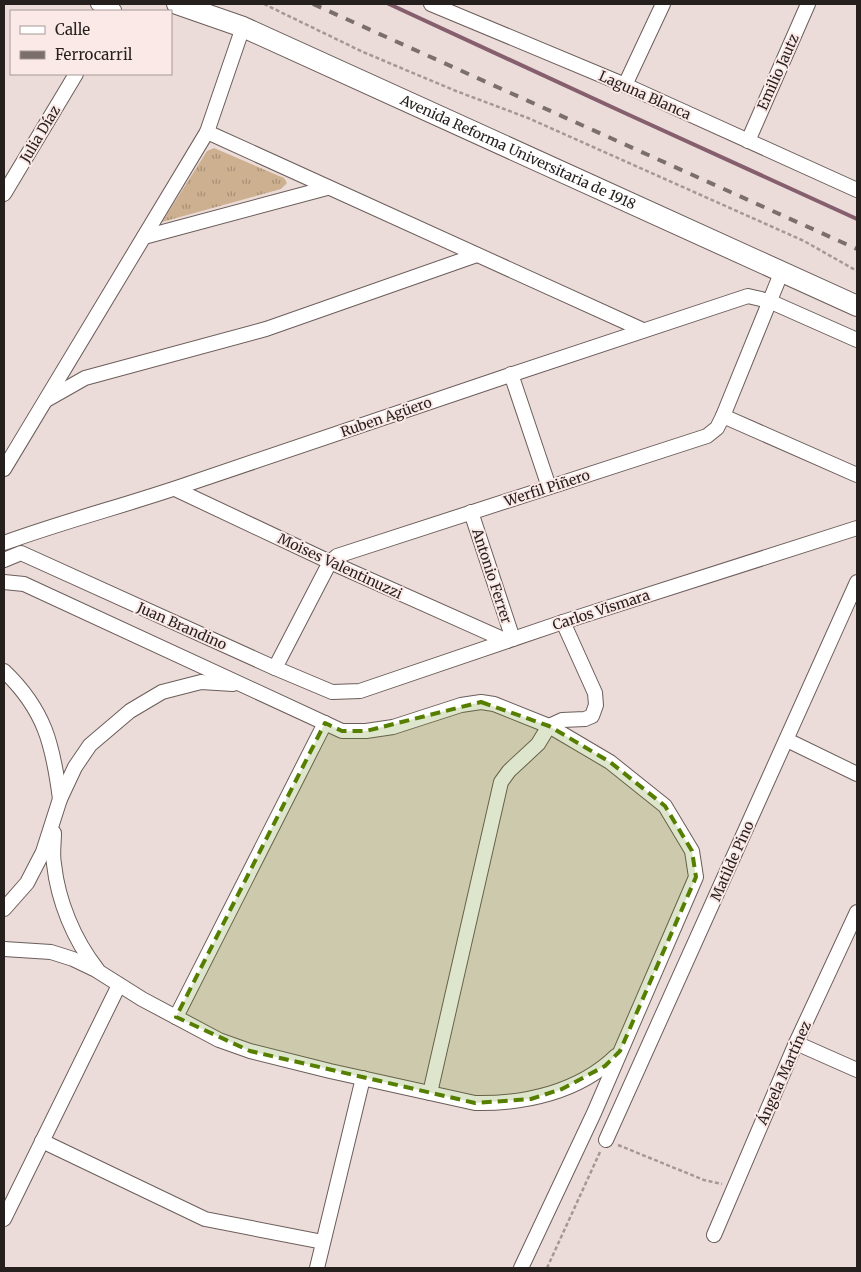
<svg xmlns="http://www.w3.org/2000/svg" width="861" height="1272" viewBox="0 0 861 1272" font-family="Merriweather,serif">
<defs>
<pattern id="grass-tufts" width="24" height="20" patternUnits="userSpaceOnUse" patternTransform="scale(1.25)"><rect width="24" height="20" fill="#cdb08f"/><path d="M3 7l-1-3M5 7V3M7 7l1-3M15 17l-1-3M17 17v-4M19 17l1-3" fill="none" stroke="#a68f74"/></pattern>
</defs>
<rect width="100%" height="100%" fill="#ecdcd9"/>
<polygon fill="url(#grass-tufts)" points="214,148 284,178 287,183 281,189 162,222 207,151"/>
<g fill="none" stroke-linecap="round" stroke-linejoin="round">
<polyline stroke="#855f6e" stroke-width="4" points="389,4 627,114 857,219"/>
<g stroke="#6b5d5a" stroke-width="16">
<g id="minor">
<polyline points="98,4 114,10"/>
<polyline points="431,4 625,85 857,190"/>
<polyline points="625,85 663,4"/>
<polyline points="207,132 643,330"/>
<polyline points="748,141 808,4"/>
<polyline points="4,194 76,74"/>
<polyline points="144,237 327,188"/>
<polyline points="511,374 549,487"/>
<polyline points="48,399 85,378 266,329 477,255"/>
<polyline points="723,416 857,475"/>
<polyline points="4,469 207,132 243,27"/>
<polyline points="175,489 330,562 507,641"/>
<polyline points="471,512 513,639"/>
<path d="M4 543C64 521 127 505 188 484 374 421 561 357 748 296L769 301 857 340"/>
<polyline points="4,560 21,553 275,668 332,692 360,691 563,622 857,528"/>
<polyline points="4,582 24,584 342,731 366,731 393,727 461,705 481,702 494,704 549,726 610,762 665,806 692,851 696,877 594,1113 521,1268"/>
<polyline points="275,668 330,562 337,556 707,436 717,428 723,416 782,271"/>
<path d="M4 671C45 710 53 745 60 799"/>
<polyline points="787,740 857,774"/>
<path d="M54 833C54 843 52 854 54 864 58 901 74 940 97 969"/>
<polyline points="4,909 27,883 43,852 60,799 75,767 90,745 130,711 162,692 201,682 233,684"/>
<path d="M4 949 51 952 73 959 96 970 142 999 219 1040 250 1051 330 1071 475 1103C525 1104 579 1092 616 1056"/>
<polyline points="176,1017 325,723"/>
<polyline points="796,1043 857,1070"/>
<polyline points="430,1093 501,782 509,771 538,744 549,726 562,720 585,719 592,716 596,705 595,693 563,622"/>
<polyline points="606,1140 857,582"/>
<polyline points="42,1141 205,1219 323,1242"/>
<polyline points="4,1219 119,985"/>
<polyline points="714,1235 796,1043 857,912"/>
<polyline points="317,1268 363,1078"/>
</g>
</g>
<g stroke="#6b5d5a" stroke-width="22">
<g id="secondary">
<path id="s1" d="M177 4 243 27 857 306"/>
</g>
</g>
<g stroke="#a49896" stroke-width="2.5" stroke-dasharray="4 2.5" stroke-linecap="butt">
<polyline points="264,4 363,52 456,91 528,118 804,241 857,271"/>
<polyline points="618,1145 704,1180 722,1184"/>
<polyline points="547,1268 600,1152"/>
</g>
<use href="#minor" stroke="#fff" stroke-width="14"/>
<use href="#secondary" stroke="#fff" stroke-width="20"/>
<polyline stroke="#7a6f6d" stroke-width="4" stroke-dasharray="9 9" stroke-linecap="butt" points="313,4 857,249"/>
</g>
<path fill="#567f00" fill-opacity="0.2" stroke="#567f00" stroke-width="4" stroke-dasharray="10 6" stroke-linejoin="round" d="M481 702 549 726 610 762 665 806 692 851 696 877 620 1051 605 1066 562 1089 531 1099 475 1103 250 1051 176 1017 325 723 342 731H366Z"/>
<g text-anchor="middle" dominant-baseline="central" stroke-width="4" stroke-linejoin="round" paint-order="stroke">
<g font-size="14" fill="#251f1e" stroke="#fae9e6">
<text transform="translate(778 72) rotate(-66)">Emilio Jautz</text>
<text transform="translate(645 95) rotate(24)">Laguna Blanca</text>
<text transform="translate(40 134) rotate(-59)">Julia Díaz</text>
<text stroke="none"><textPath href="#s1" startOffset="372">Avenida Reforma Universitaria de 1918</textPath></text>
<text transform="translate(386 417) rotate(-19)">Ruben Agüero</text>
<text transform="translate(547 488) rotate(-18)">Werfil Piñero</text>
<text transform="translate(340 566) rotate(25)">Moises Valentinuzzi</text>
<text transform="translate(492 576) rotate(72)">Antonio Ferrer</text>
<text transform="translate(601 610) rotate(-18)">Carlos Vismara</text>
<text transform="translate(182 626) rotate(24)">Juan Brandino</text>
<text transform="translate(732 861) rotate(-66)">Matilde Pino</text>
<text transform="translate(784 1073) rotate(-66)">Ángela Martínez</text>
</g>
</g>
<rect width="861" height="1272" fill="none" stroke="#251f1e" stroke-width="10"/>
<rect x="10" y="10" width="162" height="65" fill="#fae9e6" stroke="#a59896"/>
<rect x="20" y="26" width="25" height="8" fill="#ffffff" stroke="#a59896"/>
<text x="55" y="35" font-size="15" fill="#251f1e">Calle</text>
<rect x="20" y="51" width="25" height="8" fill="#7a6f6d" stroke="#a59896"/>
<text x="55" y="60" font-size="15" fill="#251f1e">Ferrocarril</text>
</svg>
